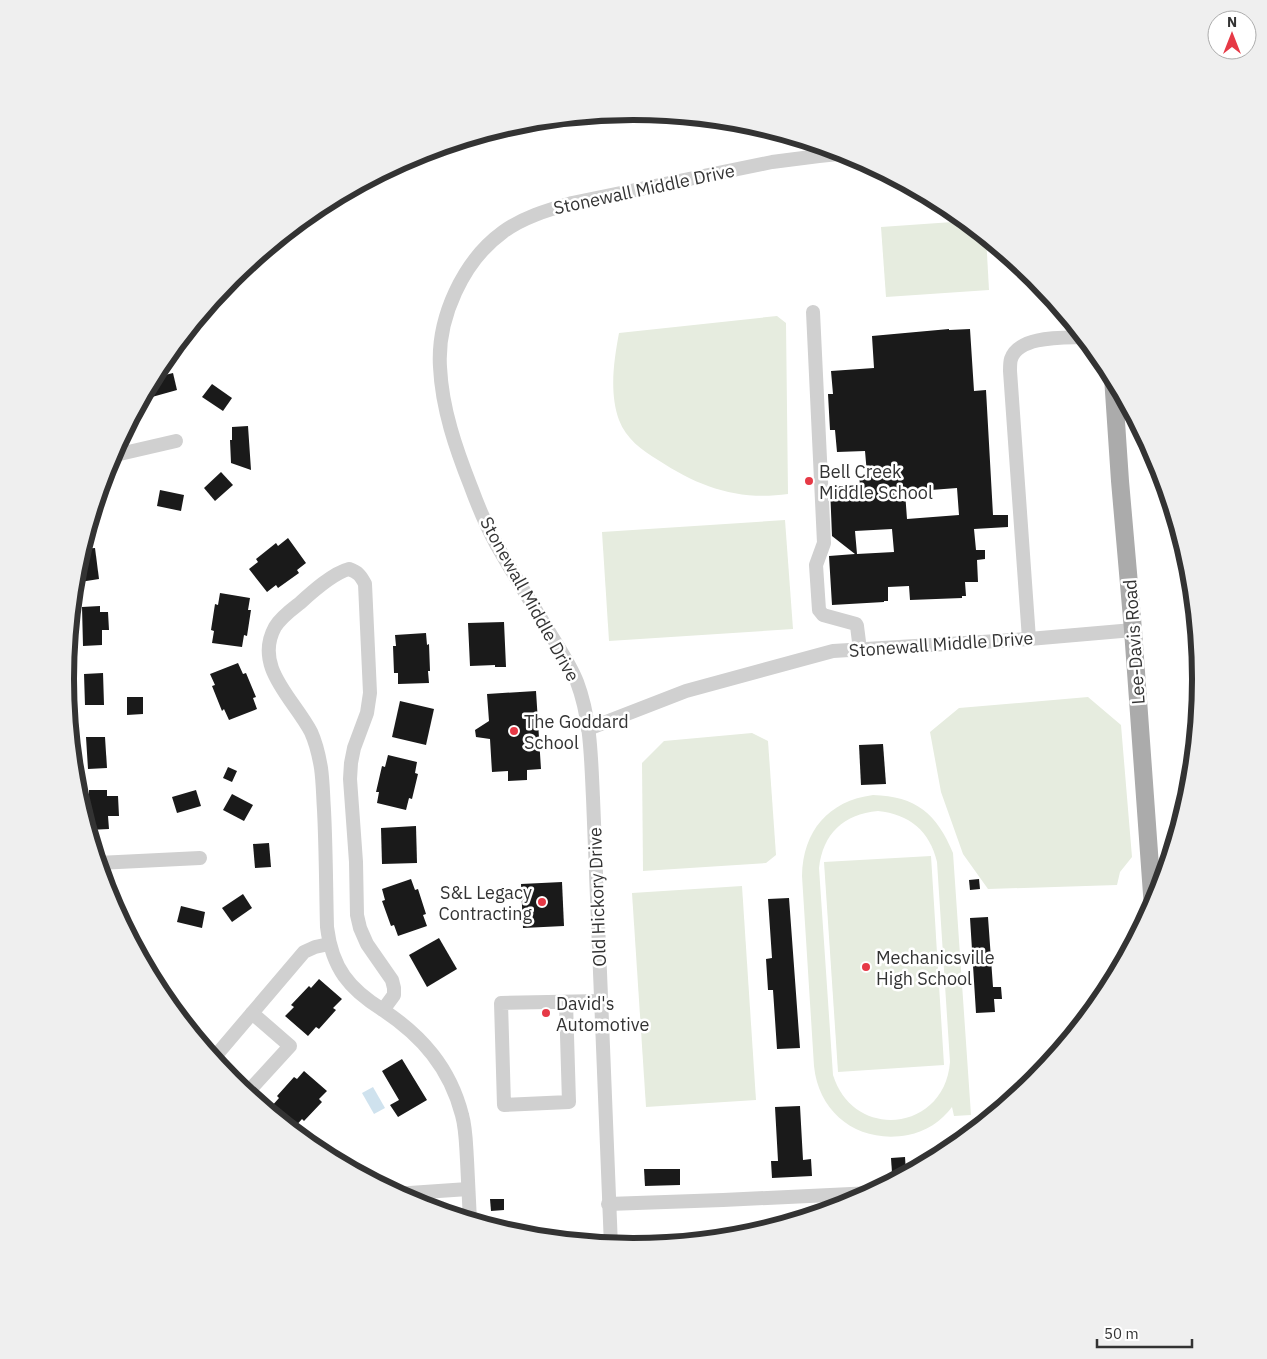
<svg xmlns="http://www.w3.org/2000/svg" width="1267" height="1359" viewBox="0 0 1267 1359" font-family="'IBM Plex Sans',sans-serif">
<rect width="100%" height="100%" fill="#fff"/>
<g fill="#e6ecdf" fill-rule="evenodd">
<polygon points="967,221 986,236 989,290 886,297 881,227"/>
<path d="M777 316 786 323 788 494C738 501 699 487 658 460 642 450 626 439 619 420 609 392 614 360 619 333Z"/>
<polygon points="785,520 793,629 609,641 602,532"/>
<polygon points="1088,697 1121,725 1132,857 1120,872 1117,885 988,889 963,854 941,792 930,732 959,708"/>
<polygon points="752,733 768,741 776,855 766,863 643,871 642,763 664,741"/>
<path d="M873 795C916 796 937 814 953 853L971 1115 954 1116 952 1107C942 1121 925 1132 908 1135 860 1144 819 1115 814 1066L802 876C803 831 828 801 873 795ZM878 811C909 814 930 831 937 862L950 1062C945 1131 854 1142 833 1075L819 868C823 834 843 814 878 811Z"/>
<polygon points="931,856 944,1065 838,1072 824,862"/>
<polygon points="742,886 756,1100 646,1107 632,893"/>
</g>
<polygon fill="#cfe2ee" points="373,1087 385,1108 374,1114 362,1093"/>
<g fill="#1a1a1a" fill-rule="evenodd">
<path d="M949 329V330L970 329 974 391 986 390 993 515H1008V527L974 529 976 550H985V559L977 560 978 582H965L966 596H962V598L910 600 909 586 888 587V601H884V602L832 605 829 556 855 554 832 536 830 487 860 485 859 475 867 474 865 451 837 452 835 430H830L828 394H833L831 371 874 368 872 336ZM957 488 959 515 907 519 905 492ZM892 529 894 552 857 554 855 531Z"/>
<polygon points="173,373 177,390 152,397 149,386 153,378"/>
<polygon points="212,384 232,398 223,411 202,397"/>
<polygon points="248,426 251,470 231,463 230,440 232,440 232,427"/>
<polygon points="221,472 233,485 215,501 204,488"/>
<polygon points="160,490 184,495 181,511 157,506"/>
<polygon points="288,538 306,563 297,570 299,573 278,588 276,585 267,592 249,569 258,562 256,559 276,543 278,546"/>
<polygon points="95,548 99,579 80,582 77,564 82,549"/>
<polygon points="220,593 250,598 248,610 251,610 247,636 244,635 242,647 212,643 214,631 211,630 215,604 218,605"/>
<polygon points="100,606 100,612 108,612 109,630 102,630 102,645 83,646 82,607"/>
<polygon points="504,622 506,667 495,667 495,665 470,666 468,623"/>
<polygon points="426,633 427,645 429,644 430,671 428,671 429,683 398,684 398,673 394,673 393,646 396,646 395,635"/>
<polygon points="238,663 243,674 246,673 256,697 253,698 257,709 229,720 224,709 222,711 212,686 215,685 210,674"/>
<polygon points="103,673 104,705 85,705 84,674"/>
<polygon points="536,691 541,769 527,770 527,780 508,781 508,771 492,772 490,739 476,737 475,730 489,721 487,694"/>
<polygon points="127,697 143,697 143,714 127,715"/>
<polygon points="400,701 434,709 426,745 392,737"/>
<polygon points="86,737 105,737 107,768 88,769"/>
<polygon points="883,744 886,784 861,785 859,745"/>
<polygon points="388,755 417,762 415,773 418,774 412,799 409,798 406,810 377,803 379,792 376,792 382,766 385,767"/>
<polygon points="228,767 237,771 232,782 223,778"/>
<polygon points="1193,775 1191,791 1184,810 1181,776"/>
<polygon points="89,790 107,790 107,796 118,796 119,816 108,816 109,829 88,830"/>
<polygon points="196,790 201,806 177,813 172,797"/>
<polygon points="232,794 253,805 244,821 223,810"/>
<polygon points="416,826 417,863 382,864 381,828"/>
<polygon points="269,843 271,867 255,868 253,844"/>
<polygon points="411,879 415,890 418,889 426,914 423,915 427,926 398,936 394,925 391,926 382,901 385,900 382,889"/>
<polygon points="979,879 980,889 970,890 969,880"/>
<polygon points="562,882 564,926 523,928 521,884"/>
<polygon points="243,894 252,908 232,922 222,908"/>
<polygon points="789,898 800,1048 777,1049 773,990 768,990 766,959 772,958 768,899"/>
<polygon points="181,906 205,912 202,928 177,922"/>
<polygon points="988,917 993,987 1001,987 1002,999 994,999 995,1012 976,1013 970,918"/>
<polygon points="439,938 457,969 427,987 409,955"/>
<polygon points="319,979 342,999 333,1008 336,1010 319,1029 316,1027 308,1036 285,1016 294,1007 291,1005 309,986 311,988"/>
<polygon points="402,1059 427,1100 398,1117 390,1105 399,1100 382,1071"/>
<polygon points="304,1071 327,1091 319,1099 322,1102 304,1121 302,1119 294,1128 271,1107 279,1098 277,1096 294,1077 297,1079"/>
<polygon points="800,1106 803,1160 811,1159 812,1176 772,1178 771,1161 778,1161 775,1107"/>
<polygon points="905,1157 906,1172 892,1173 891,1158"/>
<polygon points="644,1169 680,1169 680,1185 645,1186"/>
<polygon points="490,1199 504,1199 504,1210 491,1211"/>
</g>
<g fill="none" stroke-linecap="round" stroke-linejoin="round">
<g stroke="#d0d0d0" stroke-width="14">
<polyline points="813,312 824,543 816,565 819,610 823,615 856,624 857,626 860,650"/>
<polyline points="111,456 176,441"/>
<path d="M349 569C358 572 361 576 365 584L370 693 367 713 354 748 351 763 350 779 356 862 357 915 360 928 367 944 392 980 394 988V995L383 1010C349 989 332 968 327 927 326 888 326 849 324 810 323 796 323 782 321 768 319 756 316 743 311 732 294 699 253 667 275 627 281 617 291 610 300 603 312 592 333 573 349 569Z"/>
<path d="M1029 639 1010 371C1010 367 1010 362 1011 359 1019 335 1065 338 1085 337"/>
<polyline points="588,729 686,691 833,651 1029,639 1133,630"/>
<polyline points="98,863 200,858"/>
<polyline points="1151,874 1166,872"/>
<polyline points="566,1002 569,1102 504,1105 501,1003 601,1001"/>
<path d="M383 1010C422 1036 450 1068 462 1115 466 1129 466 1145 467 1160 468 1180 469 1201 470 1221"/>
<polyline points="213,1059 304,952 315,947 329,944"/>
<polyline points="246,1094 290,1046 252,1013"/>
<polyline points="395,1194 468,1189"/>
<polyline points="608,1204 723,1200 872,1193"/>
<path d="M611 1246 593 798C591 759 591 719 577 682 570 664 558 647 548 630 530 601 512 572 495 542 486 525 478 506 471 487 456 449 442 409 440 367 437 318 463 261 503 232 523 217 548 210 572 203L772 162 819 156 848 153"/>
</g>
<polyline stroke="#ababab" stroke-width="18" points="1113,377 1120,481 1133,630 1153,908"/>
</g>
<g fill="#e63946" stroke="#fff" stroke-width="2">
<circle cx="809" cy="481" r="5"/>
<circle cx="514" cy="731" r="5"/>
<circle cx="542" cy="902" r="5"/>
<circle cx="866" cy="967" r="5"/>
<circle cx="546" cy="1013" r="5"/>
</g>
<g text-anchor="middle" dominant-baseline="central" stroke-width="5" stroke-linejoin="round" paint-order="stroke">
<g font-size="18" fill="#333" stroke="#fff">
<text transform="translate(644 189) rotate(-12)">Stonewall Middle Drive</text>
<text transform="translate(530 599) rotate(61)">Stonewall Middle Drive</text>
<text transform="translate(1134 642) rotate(-94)">Lee-Davis Road</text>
<text transform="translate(941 644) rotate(-4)">Stonewall Middle Drive</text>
<text transform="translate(597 897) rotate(-92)">Old Hickory Drive</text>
</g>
<g font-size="18" fill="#333" stroke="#fff" text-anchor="start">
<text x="819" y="471">Bell Creek<tspan x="819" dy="21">Middle School</tspan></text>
<text x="524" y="721">The Goddard<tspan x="524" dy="21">School</tspan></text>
<text x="532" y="892" text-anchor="end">S&amp;L Legacy<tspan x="532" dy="21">Contracting</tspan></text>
<text x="876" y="957">Mechanicsville<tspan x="876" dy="21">High School</tspan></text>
<text x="556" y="1003">David's<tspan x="556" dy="21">Automotive</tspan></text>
</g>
</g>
<path d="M0 0H1267V1359H0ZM74 679a559 559 0 1 1 1118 0a559 559 0 1 1-1118 0Z" fill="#efefef" fill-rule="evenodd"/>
<path fill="none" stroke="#333" stroke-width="6" d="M74 679a559 559 0 1 1 1118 0a559 559 0 1 1-1118 0Z"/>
<g transform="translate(1232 35)"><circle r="24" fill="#ffffff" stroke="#adadad"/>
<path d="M0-4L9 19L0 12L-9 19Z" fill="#e63946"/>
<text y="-8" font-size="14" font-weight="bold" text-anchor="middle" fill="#333333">N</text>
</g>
<path d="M1097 1339v8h95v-8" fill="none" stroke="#333333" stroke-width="2.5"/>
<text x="1104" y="1339" font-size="15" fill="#333333" stroke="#ffffff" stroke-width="4" paint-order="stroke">50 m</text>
</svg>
